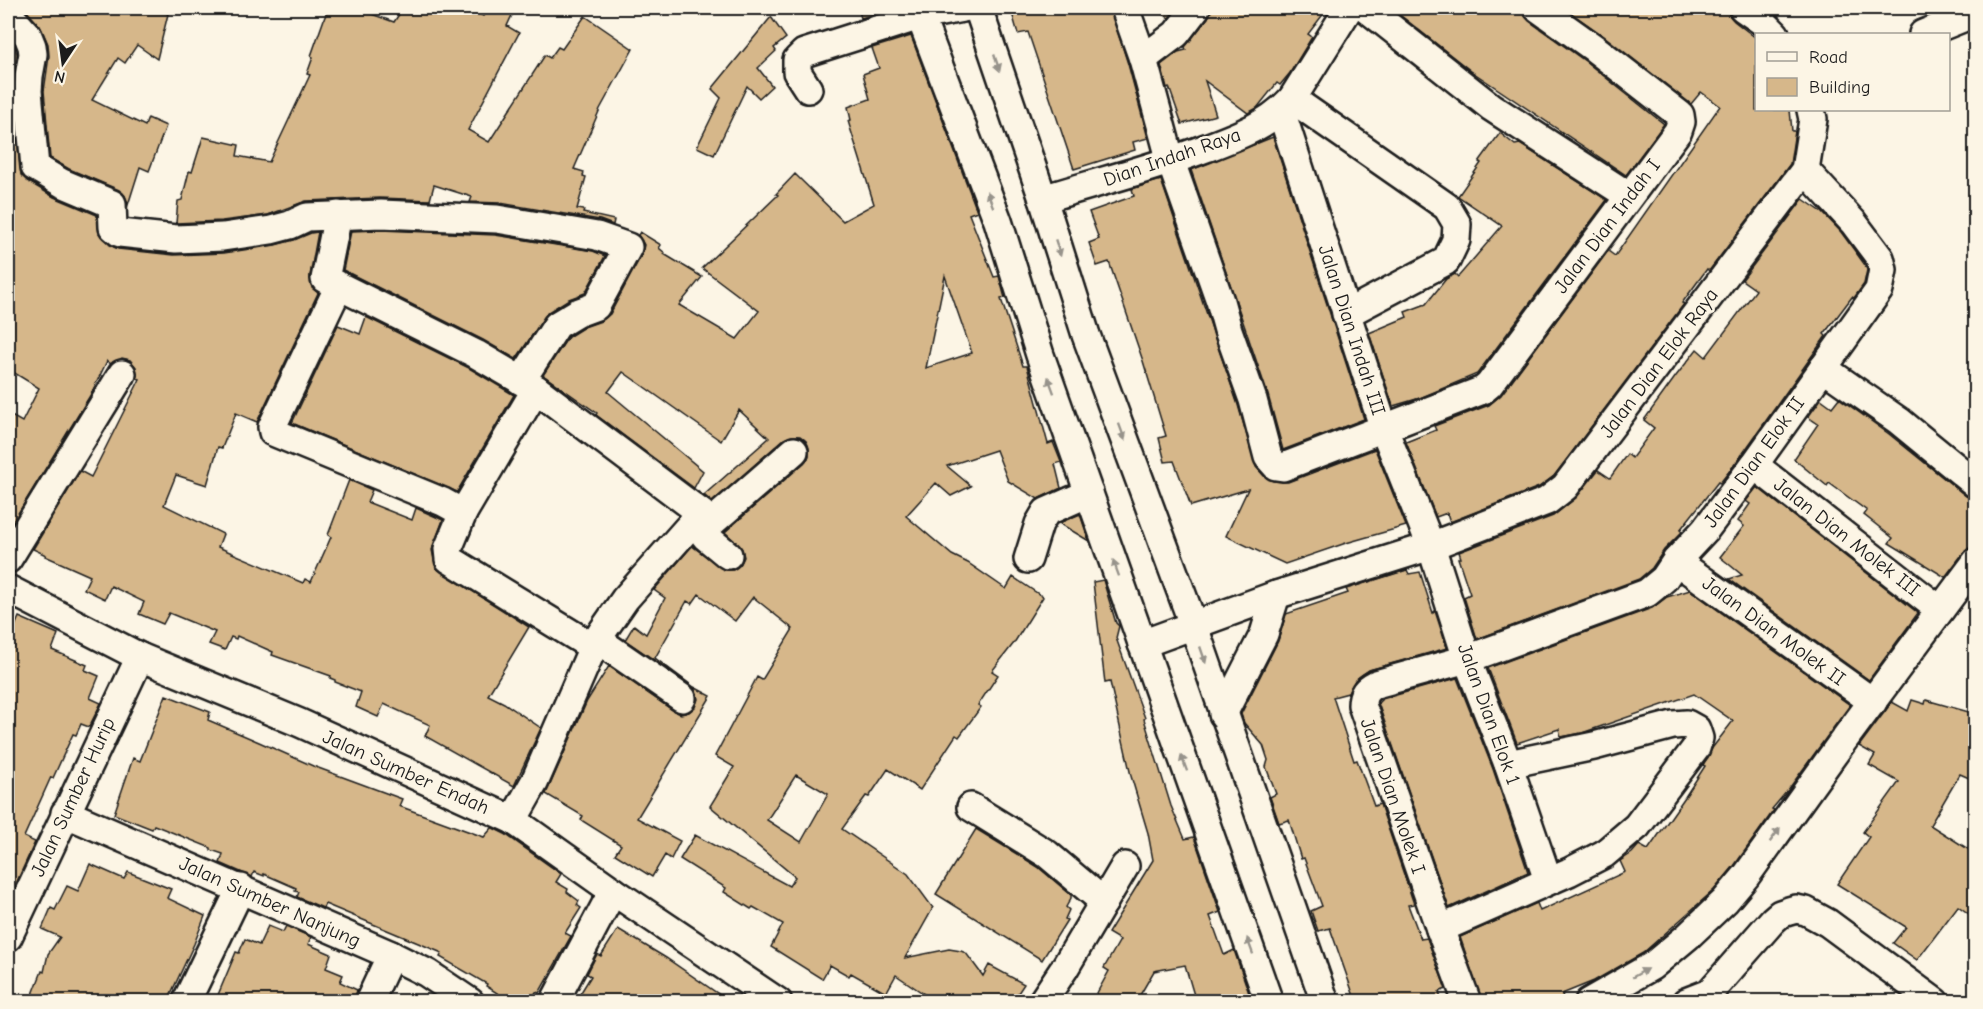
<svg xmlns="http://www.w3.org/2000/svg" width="1983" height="1009" viewBox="0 0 1983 1009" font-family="'Comic Neue',sans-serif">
<rect width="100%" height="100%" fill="#fcf5e5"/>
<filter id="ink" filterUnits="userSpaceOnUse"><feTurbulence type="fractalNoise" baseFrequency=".0167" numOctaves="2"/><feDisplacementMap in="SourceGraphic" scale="12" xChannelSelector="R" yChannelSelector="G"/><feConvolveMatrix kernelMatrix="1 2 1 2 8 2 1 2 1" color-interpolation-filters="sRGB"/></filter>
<g filter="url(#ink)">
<g fill="#d6b78a" stroke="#1c1c1c" stroke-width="1.5" fill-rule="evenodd">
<polygon points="24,8 158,8 168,14 157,59 137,45 125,63 118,58 92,100 145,126 148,118 166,126 149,171 140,167 128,205 125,196 119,190 69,169 50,158 44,91 49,56 48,44 40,26"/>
<polygon points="328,8 355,8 394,22 403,8 468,8 483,16 488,8 504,8 513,13 507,26 519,33 468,130 489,142 545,55 550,58 558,47 562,49 585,16 633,49 600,109 574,169 584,172 583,176 586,177 577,209 584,210 583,213 614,220 613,225 600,220 500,203 470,202 472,197 434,185 430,200 380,198 306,201 268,215 222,221 176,223 178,201 182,200 189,171 192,172 203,137 239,145 237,156 269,162 310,75 307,74 313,57 311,56"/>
<polygon points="858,8 883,8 884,11 861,18"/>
<polygon points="1027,8 1110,8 1128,64 1148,138 1133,142 1135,150 1074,169 1028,32 1018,34 1012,13"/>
<polygon points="1155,8 1177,8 1169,18"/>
<polygon points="1211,8 1328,8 1308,34 1312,37 1290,73 1280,85 1277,83 1257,108 1248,113 1205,81 1216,115 1182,124 1169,87 1167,88 1161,65 1178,52 1186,50 1185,47 1208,18"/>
<polygon points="1391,8 1522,8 1524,15 1529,21 1585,61 1664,124 1626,175 1471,71"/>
<polygon points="1564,8 1727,8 1729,15 1734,21 1756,38 1756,110 1790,110 1792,131 1795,131 1790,164 1709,271 1707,269 1682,303 1684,304 1554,476 1539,487 1450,522 1447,513 1436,517 1406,442 1436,430 1434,426 1489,405 1501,395 1608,251 1615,256 1720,106 1701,92 1691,104 1604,36"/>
<polygon points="771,17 786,38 774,48 776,51 758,68 772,86 759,98 747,86 714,155 697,147 721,98 712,89"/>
<path d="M911 36 977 211 969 214 994 277 999 276 1005 298 1001 299 1023 366H1027L1048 444 1053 442 1061 462 1055 464 1061 488 1038 499 1008 481 996 450 947 466 971 486 951 496 936 483 906 516 952 555 968 563 1006 589 1013 577 1043 597 1014 643 992 671 998 675 978 705 981 707 959 737 956 735 920 790 888 769 869 797 866 796 842 829 908 874 933 908 905 958 949 949 961 951 966 953 983 976 989 965 1024 984 1012 1002H936L896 975 886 993 851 973 849 976 830 965 822 979 771 947 783 924 753 907 751 909 724 892 726 888 680 859 695 835 789 886 795 877 710 806 734 767 715 756 757 677 762 680 793 629 753 597 735 621 699 594 692 604 687 601 655 658 694 687 711 696 637 818 680 841 671 859 665 855 652 877 615 854 621 845 581 820 583 816 546 794 587 701 609 666 674 711 681 714 689 712 695 707 698 699 696 691 691 685 625 640 634 625 646 634 665 598 654 590 692 546 725 570H733L740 565 744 557 742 549 725 532 804 463 809 457V449L806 441 800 436H792L784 439 712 502 704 495 769 438 739 410 721 441 623 372 608 392 703 471 694 488 596 415 597 413 543 375 568 337 584 327 601 321 610 314 642 254 644 245 638 235 640 232 661 245 659 248 665 253 664 254 702 277 679 305 737 339 759 311 702 268 778 195 776 194 795 174 843 221 874 204 848 121 851 120 848 107 870 99 863 74 879 68 872 48ZM945 276 972 353 926 368ZM796 775 828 794 801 842 767 820Z"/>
<polygon points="8,37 14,44 17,54 12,92 21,175 27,181 54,197 97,215 99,233 110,245 118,249 174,255 224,253 275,245 294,240 311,233 318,232 310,276 312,288 318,293 257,422 236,413 222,448 218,447 207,485 176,475 164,505 223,534 218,547 303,583 305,579 311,582 331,537 328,535 349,480 372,490 367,502 412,520 416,508 443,520 432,550 436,568 529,627 488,695 504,703 541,728 514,786 425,736 430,725 384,704 378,717 356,707 361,692 335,682 335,680 330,678 331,676 272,655 273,652 237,636 236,639 231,637 225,650 209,644 215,632 169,613 163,624 139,614 144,602 111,586 105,599 84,589 90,576 45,556 46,555 33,549 80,471 91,477 140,379 137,378 136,367 130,360 122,358 111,364 107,361 91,394 8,530 8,414 22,422 39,388 8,369"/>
<polygon points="1500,133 1515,145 1520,144 1607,200 1477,374 1420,398 1393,406 1369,333 1407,317 1405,312 1426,304 1446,279 1455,274 1458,277 1502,226 1458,196 1481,163 1479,162"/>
<polygon points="1273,137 1364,419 1283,450 1268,395 1191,170"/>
<polygon points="1161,180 1238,405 1256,467 1264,476 1273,481 1288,482 1375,449 1406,526 1346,543 1285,564 1226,536 1248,489 1191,506 1174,461 1165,462 1159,438 1166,436 1143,361 1109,262 1097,266 1089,243 1099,239 1089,212 1134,196 1132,189"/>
<polygon points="1803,199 1822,212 1841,232 1865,265 1867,270 1864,284 1854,298 1852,297 1824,334 1826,336 1741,456 1720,483 1718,482 1680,530 1682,532 1664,550 1652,568 1639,579 1477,639 1464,597 1470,594 1458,558 1461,558 1459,552 1553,516 1577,497 1598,470 1610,478 1627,454 1632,458 1654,428 1644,420 1676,376 1697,349 1706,357 1756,290 1742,280"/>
<polygon points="381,230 495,235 593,251 605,256 585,293 569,299 548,312 516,359 483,340 343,270 351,231"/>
<polygon points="366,317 469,368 514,395 457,492 292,423 338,325 360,334"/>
<polygon points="1839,398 1889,434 1966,496 1976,499 1976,547 1969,548 1964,552 1945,577 1889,543 1893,538 1864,515 1867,511 1829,483 1827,486 1794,459 1818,424 1808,417 1821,399 1832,407"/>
<polygon points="1757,487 1918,613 1869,680 1729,579 1742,575 1720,557 1744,526 1738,521 1750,504 1746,501"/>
<polygon points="1080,514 1089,541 1059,523"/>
<polygon points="1407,570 1409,574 1420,572 1433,613 1435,611 1447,648 1369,670 1355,680 1348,693 1333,697 1354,761 1357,760 1374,806 1380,804 1414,904 1408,905 1421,939 1427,938 1446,989 1439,992 1442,1002 1356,1002 1330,928 1318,931 1311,911 1322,906 1304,858 1301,859 1289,820 1279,823 1270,797 1276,794 1266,767 1268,760 1263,745 1244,723 1241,714 1278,641 1286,614 1348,593 1346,589"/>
<polygon points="1103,580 1116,623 1119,626 1116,638 1145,718 1144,719 1171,806 1185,839 1194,837 1220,912 1210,916 1224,955 1234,950 1252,1002 1196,1002 1185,965 1154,971 1136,1002 1092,1002 1109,971 1104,968 1120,940 1108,933 1153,860 1148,833 1131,776 1110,682 1105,683 1093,582"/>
<polygon points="1690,590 1850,705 1788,790 1772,809 1774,810 1734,866 1714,890 1643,953 1594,981 1562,994 1564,1002 1482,1002 1460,937 1537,903 1540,911 1625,872 1620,861 1632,853 1639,845 1648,850 1685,797 1705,766 1703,765 1713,747 1733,721 1694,694 1582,733 1561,737 1559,729 1517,743 1488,668 1652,608 1667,597"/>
<polygon points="19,617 58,634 52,650 87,665 85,670 99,676 90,698 101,703 89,727 81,724 76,735 73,734 53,778 51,777 24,837 35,842 8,901 8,629 13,631"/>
<polygon points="1457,678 1493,769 1528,872 1449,908 1378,703 1382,699"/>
<polygon points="166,695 210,712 208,720 259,742 313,766 402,799 399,806 484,837 492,828 493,828 505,834 561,874 556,882 568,889 567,892 579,901 577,905 581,908 565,933 571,936 539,993 536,992 530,1002 511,1002 486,986 487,984 440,957 442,953 325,904 323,908 297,897 299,892 295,891 296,888 264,874 264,876 254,872 252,877 220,863 223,854 211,850 211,848 154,825 152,829 114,814 133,758 140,761"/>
<polygon points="1912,700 1925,704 1926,700 1976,714 1976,781 1960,774 1930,825 1976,854 1976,919 1958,906 1917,960 1893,943 1906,927 1837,884 1869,837 1863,832 1899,782 1869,765 1875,755 1859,746 1892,702 1908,711"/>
<polygon points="976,829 1038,867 1071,895 1071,898 1066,907 1069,910 1065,919 1067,920 1042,960 936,894"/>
<polygon points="90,864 124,879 128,872 171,889 167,898 205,916 194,944 167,1002 30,1002 42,971 44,972 48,954 60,937 42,929 51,908 55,910 67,886 78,891"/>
<polygon points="268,926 283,932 286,926 311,937 308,944 331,954 326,968 343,975 340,982 357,990 354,1002 215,1002 236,952 239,953 245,939 259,945"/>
<polygon points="618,929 666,958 730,1002 575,1002 591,976 587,974 597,954 601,956"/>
</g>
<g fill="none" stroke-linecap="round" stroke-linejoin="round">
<g stroke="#1c1c1c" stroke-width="32">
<g id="minor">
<polyline points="917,8 998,221 1040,355 1269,1002"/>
<polyline points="978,8 1043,199 1086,335 1193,624 1325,1002"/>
<polyline points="1125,8 1143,59 1171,162 1220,301 1228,330 1253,400 1268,457 1276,466 1283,467 1483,390 1489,385 1678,131 1681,122 1680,115 1594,48 1538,8"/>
<polyline points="1366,8 1491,107 1629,196"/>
<polyline points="1743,8 1763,22 1775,34"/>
<polyline points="12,18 28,36 32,46 33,54 29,76 28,91 35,167 62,183 112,204 113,227 120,233 176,239 223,237 271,230 290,225 307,217 381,214 497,219 597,236 628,247 596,306 577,313 557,325 521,381"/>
<polyline points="1923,34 1975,13"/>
<polyline points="1143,59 1176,34 1196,8"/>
<polyline points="808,89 797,72 797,60 804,53 920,16 963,8"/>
<polyline points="1292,99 1447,207 1457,224 1456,240 1446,261 1346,314"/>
<polyline points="1281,111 1384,429 1431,546 1467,659 1508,764 1548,880"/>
<path d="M1043 199C1097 182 1152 169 1206 148 1238 136 1268 125 1292 99L1349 8"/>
<polyline points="338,215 325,279 476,354 536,389 701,513"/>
<polyline points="339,286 272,427 273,432 443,502 463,513 448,549 449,559 593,647"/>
<polyline points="1823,368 1899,421 1976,484"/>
<polyline points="1754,465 1940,610"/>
<polyline points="463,513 536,389"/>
<polyline points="710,524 704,532 705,536 728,555"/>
<polyline points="8,559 122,374"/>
<polyline points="1028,559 1039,524 1046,512 1089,493"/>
<polyline points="1676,561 1873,702"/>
<polyline points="8,589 140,657 300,723 513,820 613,891 778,1002"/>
<polyline points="598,640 682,698"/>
<polyline points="1142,644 1276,595 1431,546 1547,501 1565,487 1805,170 1813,119 1811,110"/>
<polyline points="1223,714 1264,634 1276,595"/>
<polyline points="971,807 1047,854 1104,902"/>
<polyline points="65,813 391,955 427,973 470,1002"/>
<polyline points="513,820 535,781 593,647 602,632 625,599 701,513 710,524 794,451"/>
<polyline points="1440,929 1569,872 1604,854 1637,826 1696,748 1699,738 1696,729 1687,724 1673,725 1594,746 1508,764"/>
<polyline points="8,937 140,657"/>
<polyline points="186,1002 241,888"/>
<polyline points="369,1002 391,955"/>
<polyline points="554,1002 613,891"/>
<polyline points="1042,1002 1064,969 1125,866"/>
<path d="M1467 1002 1440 929 1362 705C1362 694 1366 689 1376 684L1467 659 1647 593 1664 579 1676 561 1705 530 1754 465 1879 290 1883 270 1880 258 1853 222 1805 170"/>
<polyline points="1589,1002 1652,966 1688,936 1725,901 1746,876 1843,741 1976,562"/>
<polyline points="1686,1002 1709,993 1773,920 1780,914 1789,911 1796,909 1806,911 1828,923 1935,1002"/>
</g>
</g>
<g stroke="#1c1c1c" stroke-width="38">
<polyline id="secondary" points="1973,8 1976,14"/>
</g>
<use href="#minor" stroke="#fcf5e5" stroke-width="27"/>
<use href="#secondary" stroke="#fcf5e5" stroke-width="33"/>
</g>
<defs><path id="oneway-solid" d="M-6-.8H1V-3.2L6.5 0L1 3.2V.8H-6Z" transform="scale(1.5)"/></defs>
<g fill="#97938b">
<use href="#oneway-solid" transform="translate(997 63) rotate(71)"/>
<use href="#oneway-solid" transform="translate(990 199) rotate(-111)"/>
<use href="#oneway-solid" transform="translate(1058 248) rotate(72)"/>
<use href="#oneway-solid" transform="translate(1051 385) rotate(-110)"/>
<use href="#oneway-solid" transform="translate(1122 432) rotate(70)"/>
<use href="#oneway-solid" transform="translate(1116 568) rotate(-110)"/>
<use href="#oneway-solid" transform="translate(1203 655) rotate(71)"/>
<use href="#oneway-solid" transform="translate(1184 763) rotate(-110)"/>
<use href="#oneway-solid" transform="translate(1775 835) rotate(-54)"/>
<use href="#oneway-solid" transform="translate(1250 946) rotate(-110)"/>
<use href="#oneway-solid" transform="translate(1640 973) rotate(-30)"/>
</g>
</g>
<g text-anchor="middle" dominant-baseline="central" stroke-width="5" stroke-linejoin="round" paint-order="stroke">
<g font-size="20" fill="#1c1c1c" stroke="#fcf5e5">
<text transform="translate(1172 157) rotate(-19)">Dian Indah Raya</text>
<text transform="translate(1607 226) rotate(-53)">Jalan Dian Indah I</text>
<text transform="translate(1352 330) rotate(72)">Jalan Dian Indah III</text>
<text transform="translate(1659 363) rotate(-53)">Jalan Dian Elok Raya</text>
<text transform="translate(1754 462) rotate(-54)">Jalan Dian Elok II</text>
<text transform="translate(1847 537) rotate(38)">Jalan Dian Molek III</text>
<text transform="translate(1774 631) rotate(36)">Jalan Dian Molek II</text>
<text transform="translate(1489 714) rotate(70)">Jalan Dian Elok 1</text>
<text transform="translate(406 772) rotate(24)">Jalan Sumber Endah</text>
<text transform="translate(1393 796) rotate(71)">Jalan Dian Molek I</text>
<text transform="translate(73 797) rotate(-65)">Jalan Sumber Hurip</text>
<text transform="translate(270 902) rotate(24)">Jalan Sumber Nanjung</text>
</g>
</g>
<rect width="1983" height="1009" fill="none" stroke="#fcf5e5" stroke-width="30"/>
<rect x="15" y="15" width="1953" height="979" fill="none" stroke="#1c1c1c" stroke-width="2" filter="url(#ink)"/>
<rect x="1755" y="33" width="195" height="78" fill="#fcf5e5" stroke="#a29e95" stroke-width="1.5"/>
<rect x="1767" y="52" width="30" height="9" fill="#fcf5e5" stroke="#a29e95" stroke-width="1.5"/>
<text x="1809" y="63" font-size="18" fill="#1c1c1c">Road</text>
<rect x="1767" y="78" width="30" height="18" fill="#d6b78a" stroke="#a29e95" stroke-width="1.5"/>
<text x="1809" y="93" font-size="18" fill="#1c1c1c">Building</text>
<g transform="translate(63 63) rotate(193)" stroke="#fcf5e5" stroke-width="4.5" paint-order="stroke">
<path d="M0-4.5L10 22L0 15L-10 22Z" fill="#1c1c1c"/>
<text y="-9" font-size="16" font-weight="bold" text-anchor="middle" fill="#1c1c1c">N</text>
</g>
</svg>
